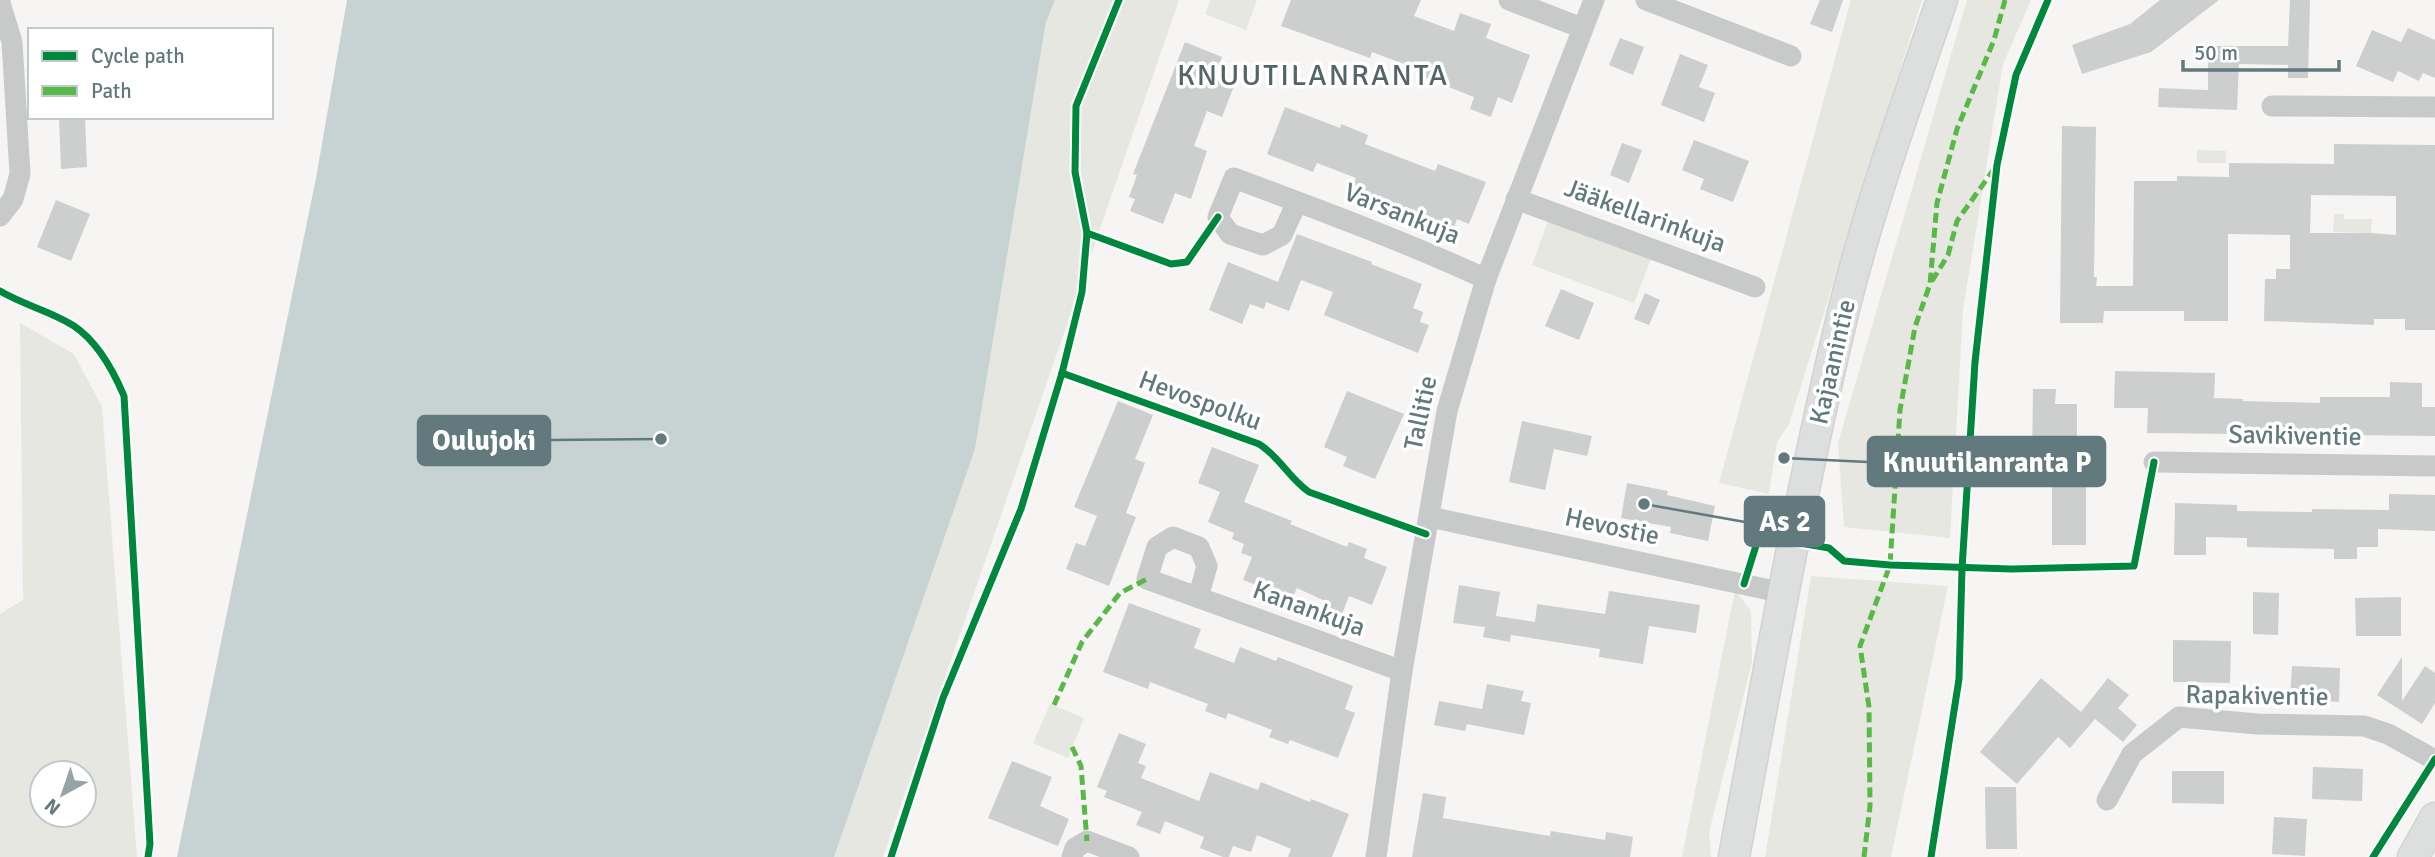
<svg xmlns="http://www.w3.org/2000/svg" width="2435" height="857" viewBox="0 0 2435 857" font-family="Signika,sans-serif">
<rect width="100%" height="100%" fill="#f6f5f4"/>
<g fill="#e6e7e1" fill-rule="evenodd">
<polygon points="1055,0 1179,0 883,857 834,857 975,449 1046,22"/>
<polygon points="1210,0 1257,0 1246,30 1205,14"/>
<polygon points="1851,0 1922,0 1789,424 1777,442 1769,494 1719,483"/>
<polygon points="1967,0 2031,0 2003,64 1963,310 1950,538 1844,527 1838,443"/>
<polygon points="2197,150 2226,151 2226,163 2197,163"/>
<polygon points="2334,214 2344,214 2344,219 2372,219 2371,233 2333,232"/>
<polygon points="1548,221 1651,259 1634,303 1532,265"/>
<path d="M20 323 74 354 102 407 137 857H0V614L23 600ZM42 773H84V815H42Z"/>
<polygon points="1811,576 1948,586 1891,857 1765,857"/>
<polygon points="1735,590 1751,611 1752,662 1709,832 1711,857 1682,857"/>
<polygon points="1050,704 1084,718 1068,758 1033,743"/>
</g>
<polygon fill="#c7d3d3" points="347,0 1055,0 1046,22 975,449 834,857 177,857 316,178"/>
<g fill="#cdcece" fill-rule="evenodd">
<polygon points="1291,0 1421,0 1414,16 1454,31 1460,13 1491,24 1486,38 1530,55 1512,103 1498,97 1491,117 1470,109 1474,97 1423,77 1425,72 1372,52 1370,58 1281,26"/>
<polygon points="1820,0 1843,0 1832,32 1810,24"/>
<polygon points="2160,0 2219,0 2151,52 2082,74 2072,45 2130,24"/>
<polygon points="2290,0 2310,0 2308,78 2288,78 2288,65 2239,64 2237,110 2158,107 2159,88 2208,90 2208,46 2288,46"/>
<polygon points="2408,28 2435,40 2435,78 2423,73 2419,81 2398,71 2393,82 2356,66 2372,30 2401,42"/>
<polygon points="1620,38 1644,47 1633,75 1609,65"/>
<polygon points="1185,42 1222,57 1214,79 1234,86 1222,117 1207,111 1194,146 1207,151 1191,199 1175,193 1163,224 1130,211 1135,199 1129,197 1137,175 1133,174"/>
<polygon points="1680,54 1708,65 1699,87 1715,93 1704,122 1661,105"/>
<polygon points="1285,107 1340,128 1341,124 1368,135 1365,144 1435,171 1438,164 1486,182 1469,224 1457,219 1453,231 1351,191 1356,178 1317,163 1313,172 1267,154"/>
<polygon points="59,117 85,117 87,167 61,169"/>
<path d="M2062 126 2096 127 2094 277H2097L2096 286H2133L2134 181H2177V176L2229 177V163L2334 164V144L2435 145V330H2405V319H2374V325L2264 321 2265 279H2276V269H2290V235L2228 234V321H2184V311H2104L2103 323H2060ZM2311 195 2396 196V235L2371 233H2310Z"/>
<polygon points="1694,140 1749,161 1733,202 1700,189 1704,179 1682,170"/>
<polygon points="1622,143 1642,150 1629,183 1610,175"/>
<polygon points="56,200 90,214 71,261 37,247"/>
<polygon points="1297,234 1372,262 1371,264 1422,284 1413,308 1423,312 1420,322 1429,325 1418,353 1324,315 1333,292 1301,280 1289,311 1266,302 1264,309 1250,304 1242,324 1209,310 1228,262 1278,282"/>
<polygon points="1561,289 1594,303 1579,340 1545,326"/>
<polygon points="1645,293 1660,300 1649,325 1634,319"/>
<polygon points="2115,371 2215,373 2214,398 2243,399 2243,401 2320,403 2320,397 2390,397 2390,382 2422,383 2422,407 2435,407 2435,436 2147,433 2148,408 2114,408"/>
<polygon points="2033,389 2056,389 2055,404 2077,404 2077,443 2058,443 2057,459 2032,459"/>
<polygon points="1347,391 1404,414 1375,479 1343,466 1347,457 1324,447"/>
<polygon points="1118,401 1153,415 1135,459 1145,463 1126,513 1136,517 1109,586 1066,569 1076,543 1085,546 1097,516 1074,507"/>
<polygon points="1522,421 1592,436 1587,456 1554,449 1545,490 1509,482"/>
<polygon points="1212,447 1259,465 1244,502 1292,521 1290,524 1347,547 1349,542 1367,549 1364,558 1387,567 1372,605 1349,596 1341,617 1322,610 1325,601 1297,588 1292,599 1243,580 1252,557 1241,553 1244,544 1232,539 1234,533 1208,522 1220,492 1198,483"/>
<polygon points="1627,483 1668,491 1667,495 1715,506 1708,541 1670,533 1671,527 1621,518"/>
<rect x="2052" y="487" width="34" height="58"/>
<polygon points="2389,494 2435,495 2435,531 2378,529 2378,547 2357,547 2357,559 2334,559 2334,549 2247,547 2247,538 2206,537 2206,555 2174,555 2175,503 2237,505 2237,511 2312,512 2312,509 2389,510"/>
<polygon points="1459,585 1500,592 1496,616 1535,622 1537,604 1605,614 1609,591 1700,605 1696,633 1649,626 1643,664 1599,657 1600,649 1511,635 1510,642 1483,637 1485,627 1453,623"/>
<polygon points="2253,592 2279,593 2278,635 2253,634"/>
<polygon points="2401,597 2401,636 2356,636 2355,598"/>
<polygon points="1129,603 1201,629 1194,648 1234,663 1240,647 1276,661 1278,657 1353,686 1345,709 1355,713 1338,758 1290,740 1288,744 1269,737 1272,730 1228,713 1226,719 1205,711 1208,704 1150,682 1148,689 1103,672"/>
<polygon points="2173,640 2231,641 2230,683 2173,682"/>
<polygon points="2402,657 2402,701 2425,666 2435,673 2435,703 2422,724 2377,695"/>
<polygon points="2292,666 2340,668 2339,702 2290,699"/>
<polygon points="2041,678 2081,712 2108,678 2129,695 2118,708 2137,725 2123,742 2095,719 2070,748 2058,737 2017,784 1980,752"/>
<polygon points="1487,684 1524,691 1521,701 1531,703 1524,735 1467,724 1465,731 1434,725 1439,701 1482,709"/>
<polygon points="1119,733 1146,744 1138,763 1146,766 1141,778 1199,801 1210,772 1258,790 1261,782 1310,802 1311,799 1349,814 1332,857 1288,857 1291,849 1257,835 1251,852 1233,846 1229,857 1223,857 1200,848 1204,837 1165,821 1160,834 1136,825 1142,812 1104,797 1107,791 1097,787"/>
<polygon points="1012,761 1052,777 1040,806 1069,819 1058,846 988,818"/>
<polygon points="2313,767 2363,769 2362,801 2312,799"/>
<polygon points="2172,771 2224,771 2224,804 2172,803"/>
<polygon points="1985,787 2016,787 2017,849 1986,849"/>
<polygon points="1423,793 1446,797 1443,818 1550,836 1551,831 1605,840 1606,832 1633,837 1630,857 1412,857"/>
<polygon points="2274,817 2307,819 2305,856 2272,854"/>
</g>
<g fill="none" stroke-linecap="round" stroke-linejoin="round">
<g stroke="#d1d2d2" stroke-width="33">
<g id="secondary">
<path d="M1734 857C1768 675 1800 493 1843 313 1869 207 1907 103 1942 0"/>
<polyline points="2413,857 2435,818"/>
</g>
</g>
<g stroke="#c8caca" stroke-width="21">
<polyline points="1509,0 1582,28"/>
<polyline points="1646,0 1791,56"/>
<polyline points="0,3 12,42 20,174 13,199 0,216"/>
<polyline points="2272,106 2435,107"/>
<polyline points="1516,199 1755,287"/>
<path d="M1297 202 1282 235 1263 245 1230 234 1218 217 1234 178C1319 210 1404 241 1486 279"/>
<polyline points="2154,462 2435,466"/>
<polyline points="1430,517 1783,593"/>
<polyline points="1198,598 1207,566 1199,547 1173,537 1157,547 1147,579 1402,671"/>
<polyline points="2107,800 2132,754 2179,717 2257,724 2364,726 2388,734 2435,760"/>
<polyline points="1072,857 1075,848 1087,841 1129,857"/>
<polyline points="1376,857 1402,671 1447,411 1486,279 1594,0"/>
</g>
<use href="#secondary" stroke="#dddfdf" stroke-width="30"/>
<g stroke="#58b947" stroke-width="5" stroke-dasharray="10 5" stroke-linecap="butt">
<polyline points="1932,281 1948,255 1957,221 1994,169"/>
<polyline points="1054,705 1082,642 1120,593 1147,579"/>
<polyline points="1072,747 1081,766 1087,841"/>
<polyline points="1864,857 1870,806 1869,707 1860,646 1890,565 1900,410 1915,327 1930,284 1937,203 1957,129 1994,40 2005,0"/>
</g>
<g stroke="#fff" stroke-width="11">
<g id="cycleway">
<polyline points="1087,233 1171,264 1187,262 1218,217"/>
<path d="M0 291C23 305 51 311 74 326 98 342 113 370 124 396L150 844 148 857"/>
<path d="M1062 373 1259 444C1280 457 1288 477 1309 492L1426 534"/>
<polyline points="1744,584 1759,536 1829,548 1844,561 1890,565 2011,569 2134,566 2154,462"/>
<polyline points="891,857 943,698 1021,509 1062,373 1082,292 1087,233 1075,172 1076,106 1119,0"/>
<polyline points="1931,857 1959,679 1962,569 1975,362 1997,165 2016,75 2048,0"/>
<polyline points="2373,857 2435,759"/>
</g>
</g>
<use href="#cycleway" stroke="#00873e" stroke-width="7"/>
</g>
<g text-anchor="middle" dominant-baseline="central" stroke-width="7" stroke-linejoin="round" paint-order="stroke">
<g font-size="26" fill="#62797e" stroke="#fff">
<text transform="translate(1402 214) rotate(22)">Varsankuja</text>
<text transform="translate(1645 216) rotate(20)">Jääkellarinkuja</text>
<text transform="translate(1833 362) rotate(-77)">Kajaanintie</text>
<text transform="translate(1200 401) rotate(20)">Hevospolku</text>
<text transform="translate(1421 413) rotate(-78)">Tallitie</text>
<text transform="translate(2295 436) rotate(1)">Savikiventie</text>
<text transform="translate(1612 527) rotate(12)">Hevostie</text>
<text transform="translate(1309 609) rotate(20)">Kanankuja</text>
<text transform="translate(2257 696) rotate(1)">Rapakiventie</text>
</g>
<g font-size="30" letter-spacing="2" fill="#546569" stroke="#fff">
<text x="1313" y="75">KNUUTILANRANTA</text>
</g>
</g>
<path fill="none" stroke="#62797e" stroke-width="2.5" d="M661 439L550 440M1784 458L1868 462M1644 504L1745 522"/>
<g fill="#62797e" stroke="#fff" stroke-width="2.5">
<circle cx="661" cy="439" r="7"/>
<circle cx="1784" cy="458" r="7"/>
<circle cx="1644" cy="504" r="7"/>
</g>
<g fill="#62797e" stroke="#62797e" stroke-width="2.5">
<rect x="418" y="416" width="132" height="49" rx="7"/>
<rect x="1868" y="437" width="237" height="49" rx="7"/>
<rect x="1745" y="497" width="79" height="49" rx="7"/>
</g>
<g font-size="28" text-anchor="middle" font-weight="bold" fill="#fff">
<text x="484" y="450">Oulujoki</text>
<text x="1987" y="472">Knuutilanranta P</text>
<text x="1785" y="531">As 2</text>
</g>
<rect x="28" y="28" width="245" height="91" fill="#ffffff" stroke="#c0c9cb" stroke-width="2"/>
<rect x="42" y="51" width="35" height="10" fill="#00873e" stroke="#c0c9cb" stroke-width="2"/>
<text x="91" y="63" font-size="21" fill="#62797e">Cycle path</text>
<rect x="42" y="86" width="35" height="10" fill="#58b947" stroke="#c0c9cb" stroke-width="2"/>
<text x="91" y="98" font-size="21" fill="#62797e">Path</text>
<g transform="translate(63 794) rotate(220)"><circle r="33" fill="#ffffff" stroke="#c0c9cb" stroke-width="2"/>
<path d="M0-5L12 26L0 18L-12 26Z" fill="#96a4a7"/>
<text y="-10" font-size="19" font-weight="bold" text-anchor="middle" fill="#62797e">N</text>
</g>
<path d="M2183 60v10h156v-10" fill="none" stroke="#62797e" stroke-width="3.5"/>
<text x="2194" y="60" font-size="21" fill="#62797e" stroke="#ffffff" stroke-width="5" paint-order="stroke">50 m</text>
</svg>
